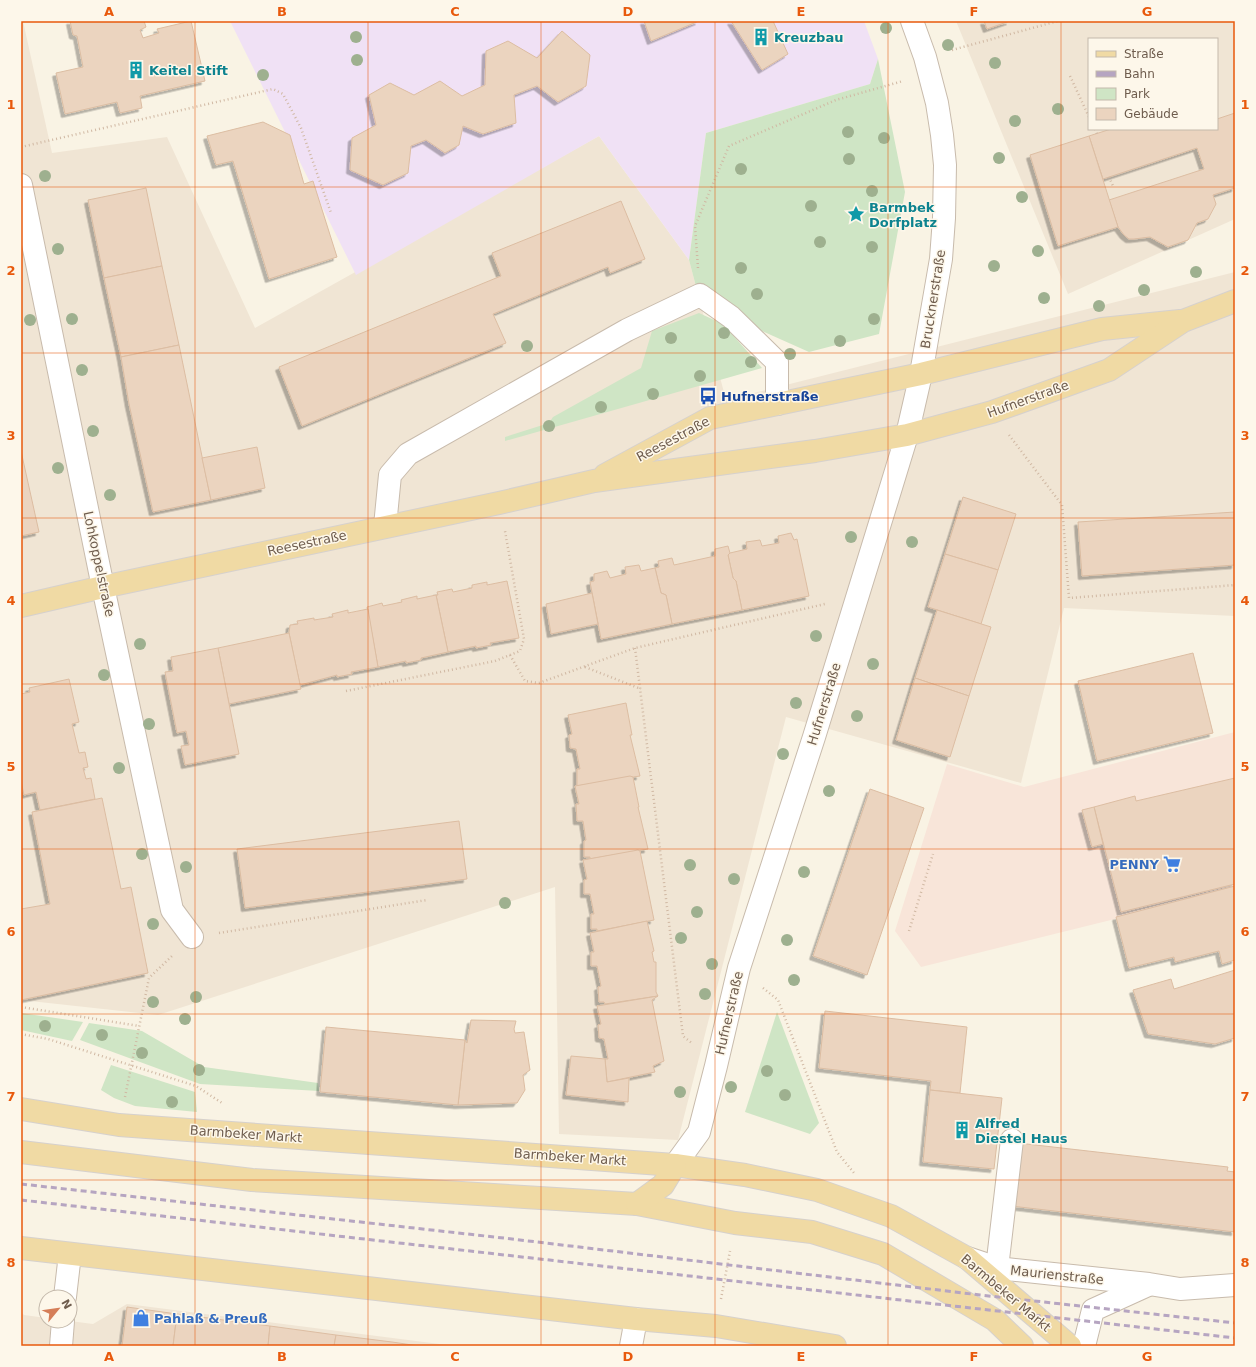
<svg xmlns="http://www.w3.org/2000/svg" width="1256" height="1367" viewBox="0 0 1256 1367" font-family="'DejaVu Sans',sans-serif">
<defs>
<filter id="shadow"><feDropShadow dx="-3.5" dy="3.5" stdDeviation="0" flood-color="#0004"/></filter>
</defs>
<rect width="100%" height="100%" fill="#f9f3e4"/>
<g fill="#f0e5d4" fill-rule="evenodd">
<polygon points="21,21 23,21 52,153 167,137 255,328 599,136 689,260 726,400 1235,272 1235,616 1064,608 1021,783 786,717 678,1140 559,1134 555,887 158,1015 21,1000"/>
<path d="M956 21H1235V219L1068 294ZM1089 39H1217V129H1089Z"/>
<polygon points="127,1304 455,1346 21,1346 21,1312 24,1315 46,1318 46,1321 70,1321 93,1324"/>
</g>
<polygon fill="#f8e5d9" points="1235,732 1235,890 1115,919 921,967 895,931 947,764 1024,787"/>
<polygon fill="#f0e1f5" points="230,21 864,21 878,59 870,84 706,133 689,260 599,136 356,275"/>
<g fill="#cfe5c5">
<polygon points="878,59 905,192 879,334 809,352 731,317 698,294 689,260 706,133 870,84"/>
<polygon points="699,313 723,324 762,368 505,441 505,437 549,423 553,417 641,368 652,331"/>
<polygon points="777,1012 819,1123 810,1134 745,1112"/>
<polygon points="21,1013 83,1022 72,1041 21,1030"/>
<polygon points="89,1023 142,1031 204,1067 318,1083 319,1091 200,1084 80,1040"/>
<polygon points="111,1065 195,1092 197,1112 135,1106 114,1098 101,1090"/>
</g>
<g fill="#ebd4bf" stroke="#dcbda2" filter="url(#shadow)">
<polygon points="70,21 144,21 146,27 140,30 143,38 159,33 157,29 191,21 205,81 140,96 142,108 120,113 117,102 65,114 56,73 83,67 77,36 73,35"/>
<polygon points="644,21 699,21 651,41"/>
<polygon points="731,21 773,21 788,54 762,70"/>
<polygon points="984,21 1010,21 987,29"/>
<polygon points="562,31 590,55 586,86 558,102 537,86 514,95 516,123 483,134 463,126 459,145 445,153 426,140 411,146 408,173 383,185 350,170 352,138 376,125 369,95 390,83 414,95 440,81 462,96 485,85 486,51 508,41 537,58"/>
<polygon points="1235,113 1235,188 1213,195 1216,204 1208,219 1197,223 1188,240 1168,247 1150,237 1134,239 1129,239 1124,235 1118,227 1109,200 1204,169 1197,148 1103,179 1089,136 1111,129 1217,129 1217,119"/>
<polygon points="263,122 290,135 304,184 313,181 337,257 269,279 233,161 216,165 207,136"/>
<polygon points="1089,136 1118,227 1058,246 1030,155"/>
<polygon points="146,188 162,266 104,278 88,200"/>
<polygon points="621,201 645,259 610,273 608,267 493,314 506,343 302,426 279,367 501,276 492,253"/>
<polygon points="162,266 179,345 121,357 104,278"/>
<polygon points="179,345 211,500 153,512 129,404 121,357"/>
<polygon points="257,447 265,488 211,500 202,458"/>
<polygon points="21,451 39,532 21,536"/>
<polygon points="963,497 1016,514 998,570 945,554"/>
<polygon points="1235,512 1235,565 1082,576 1078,522"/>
<polygon points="791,533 794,540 797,539 809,596 742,610 736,581 733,578 728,555 730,553 747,549 746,542 760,540 762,546 779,543 778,536"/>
<polygon points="728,546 730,553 728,555 733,578 736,581 742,610 672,624 666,595 661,593 655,568 659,567 658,561 672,558 674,565 715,556 715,549"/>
<polygon points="945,554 998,570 981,624 928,607"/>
<polygon points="639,565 641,571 655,568 661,593 666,595 672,624 601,639 590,582 594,581 594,574 607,571 610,578 626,574 625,567"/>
<polygon points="507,581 519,638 490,643 491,645 476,648 476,646 448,652 436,595 438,595 437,592 452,589 453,592 472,588 472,585 487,582 487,585"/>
<polygon points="592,593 598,624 551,634 546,604"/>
<polygon points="436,595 448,652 421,658 421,660 406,663 406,661 378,667 367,607 382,603 383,606 402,602 401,600 417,596 417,599"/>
<polygon points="368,609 378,667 351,672 352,674 337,677 337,675 300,685 289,633 290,625 298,624 297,621 314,618 314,620 333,617 332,614 348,610 348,613"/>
<polygon points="937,610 991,627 969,696 915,678"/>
<polygon points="289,633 301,689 229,704 218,648"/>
<polygon points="218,648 239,754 185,765 181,746 189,745 186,731 177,733 165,672 173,671 171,657"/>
<polygon points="1193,653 1213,733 1097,761 1078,681"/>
<polygon points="915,678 969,696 950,757 896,740"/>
<polygon points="69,679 79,722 72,724 79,753 85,752 88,767 83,768 86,779 91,778 95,799 40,810 36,792 24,795 21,781 21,694 30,692 29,688"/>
<polygon points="626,703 632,735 630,735 640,776 577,786 577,769 580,769 576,749 570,748 569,735 572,734 568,715"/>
<polygon points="630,776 633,777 639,807 638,807 648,849 590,859 590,857 584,857 584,841 586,840 583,821 577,821 576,804 579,804 575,786"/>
<polygon points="1235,778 1235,884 1121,912 1094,807 1135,796 1136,801"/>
<polygon points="870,789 924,808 867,975 813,956"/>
<polygon points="102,798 121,889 131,887 148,973 21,1000 21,909 50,904 32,812"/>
<polygon points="1094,807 1103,844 1092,847 1082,810"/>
<polygon points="459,821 467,879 245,908 237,849"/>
<polygon points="638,850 640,851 654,920 597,931 597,929 591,929 591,914 594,914 590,894 584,894 584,880 587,879 583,860"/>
<polygon points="1235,886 1235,960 1222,964 1219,951 1175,962 1174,957 1129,968 1116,917"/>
<polygon points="647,921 654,951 652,952 654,962 656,962 656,992 658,996 605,1004 604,1002 599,1002 598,987 601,986 597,966 591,966 591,952 594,952 590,933"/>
<polygon points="1235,970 1235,1038 1215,1044 1148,1034 1133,990 1171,979 1174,989"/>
<polygon points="658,996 652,1000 664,1061 653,1066 655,1072 607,1082 605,1059 608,1059 604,1039 599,1038 598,1025 601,1024 597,1006"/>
<polygon points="825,1011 967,1027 960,1093 930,1090 931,1081 819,1068"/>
<polygon points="471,1020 516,1021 514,1029 515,1033 524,1032 530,1070 523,1075 525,1090 517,1103 458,1105 465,1040 467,1043"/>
<polygon points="326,1027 465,1040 458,1105 320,1092"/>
<polygon points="571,1056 605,1059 607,1082 629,1078 628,1102 566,1095"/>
<polygon points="930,1090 1002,1098 994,1169 923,1162"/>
<polygon points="1018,1143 1228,1167 1227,1171 1235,1172 1235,1232 1011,1206"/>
<polygon points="127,1307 177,1314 173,1346 122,1346"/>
<polygon points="177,1314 270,1326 268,1346 173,1346"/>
<polygon points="270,1326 336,1335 334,1346 268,1346"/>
<polygon points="336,1335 392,1342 419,1346 334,1346"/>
</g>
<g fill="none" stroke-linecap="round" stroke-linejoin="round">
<g stroke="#c8bbac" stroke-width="24">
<g id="minor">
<polyline points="21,185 103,587 172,910 192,937"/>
<polyline points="385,526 390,475 408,454 627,330 700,295 731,317 777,362 777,404"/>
<polyline points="675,1165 699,1132 716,1066 739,968 814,737 885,507 907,435 921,374 941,259 944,218 945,165 942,135 937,103 925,57 912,21"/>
<polyline points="967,1258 997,1268 1149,1284 1180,1289 1235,1285"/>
<polyline points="997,1268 1012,1140"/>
<polyline points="65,1297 70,1254"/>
<polyline points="61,1346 63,1321"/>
<polyline points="631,1346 636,1319"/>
<polyline points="1084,1346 1093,1310 1148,1285"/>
</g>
</g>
<g stroke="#d6d1cd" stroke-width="24">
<g id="major">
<polyline points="605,475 710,418 921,374 1102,329 1180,321"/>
<polyline points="21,606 103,587 499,503 594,481 815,451 907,435 992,412 1109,370 1183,321 1235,301"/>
<polyline points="21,1109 119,1125 675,1165 745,1175 817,1190 891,1216 967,1258 1070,1346"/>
<polyline points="21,1152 252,1180 637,1204 735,1223 812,1232 883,1254 995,1320 1022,1346"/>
<polyline points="637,1204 663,1185 675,1165"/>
<polyline points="21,1248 636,1319 716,1326 835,1346"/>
</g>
</g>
<g stroke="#d0b8a3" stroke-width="2.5" stroke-dasharray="1 3" stroke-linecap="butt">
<polyline points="952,50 1058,21"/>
<polyline points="1070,76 1089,117"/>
<polyline points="1095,129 1097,134"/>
<polyline points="21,147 273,89 283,94 301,128 331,213"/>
<polyline points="1109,177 1113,186"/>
<polyline points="698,268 695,226 729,146 836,100 903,81"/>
<polyline points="1009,435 1062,505 1069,598 1235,585"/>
<polyline points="635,648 683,1036 693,1044"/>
<polyline points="510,655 525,681 539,683 635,648 825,604"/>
<polyline points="585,667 641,689"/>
<polyline points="346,691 495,661 520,651 524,639 505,531"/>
<polyline points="909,931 933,854"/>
<polyline points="219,933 427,900"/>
<polyline points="763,988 778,1000 837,1152 854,1173"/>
<polyline points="21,1007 139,1026"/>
<polyline points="21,1034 48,1039 196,1086 222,1103"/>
<polyline points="125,1097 149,978 172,956"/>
<polyline points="721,1299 730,1251"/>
</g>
<use href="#minor" stroke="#fff" stroke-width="22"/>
<use href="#major" stroke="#f0daa4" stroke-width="22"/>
<g stroke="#b6a5c1" stroke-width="3" stroke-dasharray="6 4" stroke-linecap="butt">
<polyline points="21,1184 512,1239 980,1295 1235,1323"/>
<polyline points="21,1200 1235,1338"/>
</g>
</g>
<g fill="#9eb08f">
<circle cx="886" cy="28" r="6"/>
<circle cx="356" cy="37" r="6"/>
<circle cx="948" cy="45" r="6"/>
<circle cx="357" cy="60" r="6"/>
<circle cx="995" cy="63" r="6"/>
<circle cx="263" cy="75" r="6"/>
<circle cx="1058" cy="109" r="6"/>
<circle cx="1015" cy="121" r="6"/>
<circle cx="848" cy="132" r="6"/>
<circle cx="884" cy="138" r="6"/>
<circle cx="999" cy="158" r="6"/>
<circle cx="849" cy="159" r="6"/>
<circle cx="741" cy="169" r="6"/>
<circle cx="45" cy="176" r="6"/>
<circle cx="872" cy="191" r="6"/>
<circle cx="1022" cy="197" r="6"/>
<circle cx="811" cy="206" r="6"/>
<circle cx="820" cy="242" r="6"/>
<circle cx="872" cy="247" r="6"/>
<circle cx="58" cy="249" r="6"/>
<circle cx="1038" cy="251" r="6"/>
<circle cx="994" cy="266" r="6"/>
<circle cx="741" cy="268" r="6"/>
<circle cx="1196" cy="272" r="6"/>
<circle cx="1144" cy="290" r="6"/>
<circle cx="757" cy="294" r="6"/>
<circle cx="1044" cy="298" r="6"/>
<circle cx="1099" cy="306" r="6"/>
<circle cx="72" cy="319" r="6"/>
<circle cx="874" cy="319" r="6"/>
<circle cx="30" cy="320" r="6"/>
<circle cx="724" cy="333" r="6"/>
<circle cx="671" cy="338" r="6"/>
<circle cx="840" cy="341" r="6"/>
<circle cx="527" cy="346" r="6"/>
<circle cx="790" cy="354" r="6"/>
<circle cx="751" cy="362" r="6"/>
<circle cx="82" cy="370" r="6"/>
<circle cx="700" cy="376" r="6"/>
<circle cx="653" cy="394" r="6"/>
<circle cx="601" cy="407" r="6"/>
<circle cx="549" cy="426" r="6"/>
<circle cx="93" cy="431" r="6"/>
<circle cx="58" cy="468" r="6"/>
<circle cx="110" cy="495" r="6"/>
<circle cx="851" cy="537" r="6"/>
<circle cx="912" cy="542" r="6"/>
<circle cx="816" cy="636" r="6"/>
<circle cx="140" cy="644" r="6"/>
<circle cx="873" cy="664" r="6"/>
<circle cx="104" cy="675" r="6"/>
<circle cx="796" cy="703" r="6"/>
<circle cx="857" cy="716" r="6"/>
<circle cx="149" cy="724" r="6"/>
<circle cx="783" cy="754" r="6"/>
<circle cx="119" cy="768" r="6"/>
<circle cx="829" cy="791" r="6"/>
<circle cx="142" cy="854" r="6"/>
<circle cx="690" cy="865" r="6"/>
<circle cx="186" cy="867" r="6"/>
<circle cx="804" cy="872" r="6"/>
<circle cx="734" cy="879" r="6"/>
<circle cx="505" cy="903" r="6"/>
<circle cx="697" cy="912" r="6"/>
<circle cx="153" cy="924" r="6"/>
<circle cx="681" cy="938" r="6"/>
<circle cx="787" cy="940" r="6"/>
<circle cx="712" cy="964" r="6"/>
<circle cx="794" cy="980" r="6"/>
<circle cx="705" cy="994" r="6"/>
<circle cx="196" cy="997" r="6"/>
<circle cx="153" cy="1002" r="6"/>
<circle cx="185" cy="1019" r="6"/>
<circle cx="45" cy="1026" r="6"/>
<circle cx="102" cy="1035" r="6"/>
<circle cx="142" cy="1053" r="6"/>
<circle cx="199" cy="1070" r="6"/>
<circle cx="767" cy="1071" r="6"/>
<circle cx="731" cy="1087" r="6"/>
<circle cx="680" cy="1092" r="6"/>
<circle cx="785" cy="1095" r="6"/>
<circle cx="172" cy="1102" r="6"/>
</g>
<path fill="none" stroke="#e8590c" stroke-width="1" stroke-opacity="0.55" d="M195 21V1346M368 21V1346M541 21V1346M715 21V1346M888 21V1346M1061 21V1346M21 187H1235M21 353H1235M21 518H1235M21 684H1235M21 849H1235M21 1014H1235M21 1180H1235"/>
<defs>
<g id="building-bare" transform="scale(1.38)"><path d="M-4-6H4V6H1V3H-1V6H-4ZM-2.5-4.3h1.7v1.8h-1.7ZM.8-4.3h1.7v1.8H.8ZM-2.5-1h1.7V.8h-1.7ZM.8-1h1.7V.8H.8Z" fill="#0f9aa8" stroke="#fdf7ea" stroke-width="2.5" paint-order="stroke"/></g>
<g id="sight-bare" transform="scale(1.38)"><path d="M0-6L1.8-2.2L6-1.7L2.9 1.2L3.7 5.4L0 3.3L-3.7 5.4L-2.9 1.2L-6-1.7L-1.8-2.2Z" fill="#0f9aa8" stroke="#fdf7ea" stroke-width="2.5" paint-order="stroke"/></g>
<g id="bus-bare" transform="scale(1.38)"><path d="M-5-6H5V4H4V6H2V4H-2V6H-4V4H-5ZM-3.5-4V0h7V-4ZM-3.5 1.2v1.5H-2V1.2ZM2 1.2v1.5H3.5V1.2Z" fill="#1a4fb4" stroke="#fdf7ea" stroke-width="2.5" paint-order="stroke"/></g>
<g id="supermarket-bare" transform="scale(1.38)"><path d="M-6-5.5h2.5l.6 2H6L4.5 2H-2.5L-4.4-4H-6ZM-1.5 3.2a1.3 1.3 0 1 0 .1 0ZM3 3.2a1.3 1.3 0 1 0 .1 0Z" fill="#3f7fe0" stroke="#fdf7ea" stroke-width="2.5" paint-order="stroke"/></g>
<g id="shop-bare" transform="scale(1.38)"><path d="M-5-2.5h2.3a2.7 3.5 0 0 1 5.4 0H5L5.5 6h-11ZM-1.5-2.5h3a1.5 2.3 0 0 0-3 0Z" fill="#3f7fe0" stroke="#fdf7ea" stroke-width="2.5" paint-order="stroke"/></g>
</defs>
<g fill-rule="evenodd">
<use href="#building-bare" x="761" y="37"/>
<use href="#building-bare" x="136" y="70"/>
<use href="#sight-bare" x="856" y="214"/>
<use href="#bus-bare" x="708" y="396"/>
<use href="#supermarket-bare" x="1172" y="864"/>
<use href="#building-bare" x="962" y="1130"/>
<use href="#shop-bare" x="141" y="1318"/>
</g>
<g text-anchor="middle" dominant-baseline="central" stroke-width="3" stroke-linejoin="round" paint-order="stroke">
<g font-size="13" font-weight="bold" fill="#0d838f" stroke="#fdf7ea" text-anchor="start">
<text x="774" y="37">Kreuzbau</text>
<text x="149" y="70">Keitel Stift</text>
<text x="869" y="207">Barmbek<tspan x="869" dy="15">Dorfplatz</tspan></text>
<text x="975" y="1123">Alfred<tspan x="975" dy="15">Diestel Haus</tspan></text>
</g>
<g font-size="13" fill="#6e5c4d" stroke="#fdf7ea">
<text transform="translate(933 299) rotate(-81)">Brucknerstraße</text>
<text transform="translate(1028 399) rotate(-20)">Hufnerstraße</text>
<text transform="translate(673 439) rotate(-28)">Reesestraße</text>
<text transform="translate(307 543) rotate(-12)">Reesestraße</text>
<text transform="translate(99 564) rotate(78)">Lohkoppelstraße</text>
<text transform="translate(824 704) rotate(-73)">Hufnerstraße</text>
<text transform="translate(729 1013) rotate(-77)">Hufnerstraße</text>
<text transform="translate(246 1134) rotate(4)">Barmbeker Markt</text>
<text transform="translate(570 1157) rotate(4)">Barmbeker Markt</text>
<text transform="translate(1057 1275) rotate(6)">Maurienstraße</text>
<text transform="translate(1006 1293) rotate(40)">Barmbeker Markt</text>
</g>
<g font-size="13" font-weight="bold" fill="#164399" stroke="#fdf7ea" text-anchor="start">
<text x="721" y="396">Hufnerstraße</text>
</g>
<g font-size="13" font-weight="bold" fill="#366cbe" stroke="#fdf7ea" text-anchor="end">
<text x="1159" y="864">PENNY</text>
<text x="154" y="1318" text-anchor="start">Pahlaß &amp; Preuß</text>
</g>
</g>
<rect width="1256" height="1367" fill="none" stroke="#fdf7ea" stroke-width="44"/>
<rect x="1088" y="38" width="130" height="92" fill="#fdf7ea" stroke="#c4b9ab"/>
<rect x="1096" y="51" width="20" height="6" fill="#f0daa4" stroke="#c4b9ab"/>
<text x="1124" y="58" font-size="12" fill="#6e5c4d">Straße</text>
<rect x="1096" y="71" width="20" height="6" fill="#b6a5c1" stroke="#c4b9ab"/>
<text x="1124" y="78" font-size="12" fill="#6e5c4d">Bahn</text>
<rect x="1096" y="88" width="20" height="12" fill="#cfe5c5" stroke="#c4b9ab"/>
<text x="1124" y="98" font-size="12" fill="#6e5c4d">Park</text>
<rect x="1096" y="108" width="20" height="12" fill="#ebd4bf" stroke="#c4b9ab"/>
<text x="1124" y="118" font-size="12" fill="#6e5c4d">Gebäude</text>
<g transform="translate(58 1309) rotate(61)"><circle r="19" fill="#fdf7ea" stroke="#c4b9ab"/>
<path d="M0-3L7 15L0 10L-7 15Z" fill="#d57e58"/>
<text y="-6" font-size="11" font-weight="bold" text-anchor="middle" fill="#6e5c4d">N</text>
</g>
<rect x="22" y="22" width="1212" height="1323" fill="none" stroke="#e8590c" stroke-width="1.5"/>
<g font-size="13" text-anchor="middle" font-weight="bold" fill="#e8590c">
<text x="109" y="16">A</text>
<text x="282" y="16">B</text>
<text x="455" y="16">C</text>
<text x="628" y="16">D</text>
<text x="801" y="16">E</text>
<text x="974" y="16">F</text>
<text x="1147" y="16">G</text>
<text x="11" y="109">1</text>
<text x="1245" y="109">1</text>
<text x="11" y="275">2</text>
<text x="1245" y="275">2</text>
<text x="11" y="440">3</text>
<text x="1245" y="440">3</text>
<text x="11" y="605">4</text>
<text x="1245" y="605">4</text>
<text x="11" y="771">5</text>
<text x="1245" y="771">5</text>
<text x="11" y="936">6</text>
<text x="1245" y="936">6</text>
<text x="11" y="1101">7</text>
<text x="1245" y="1101">7</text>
<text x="11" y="1267">8</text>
<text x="1245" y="1267">8</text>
<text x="109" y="1361">A</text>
<text x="282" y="1361">B</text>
<text x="455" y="1361">C</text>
<text x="628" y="1361">D</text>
<text x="801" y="1361">E</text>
<text x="974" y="1361">F</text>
<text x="1147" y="1361">G</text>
</g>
</svg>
